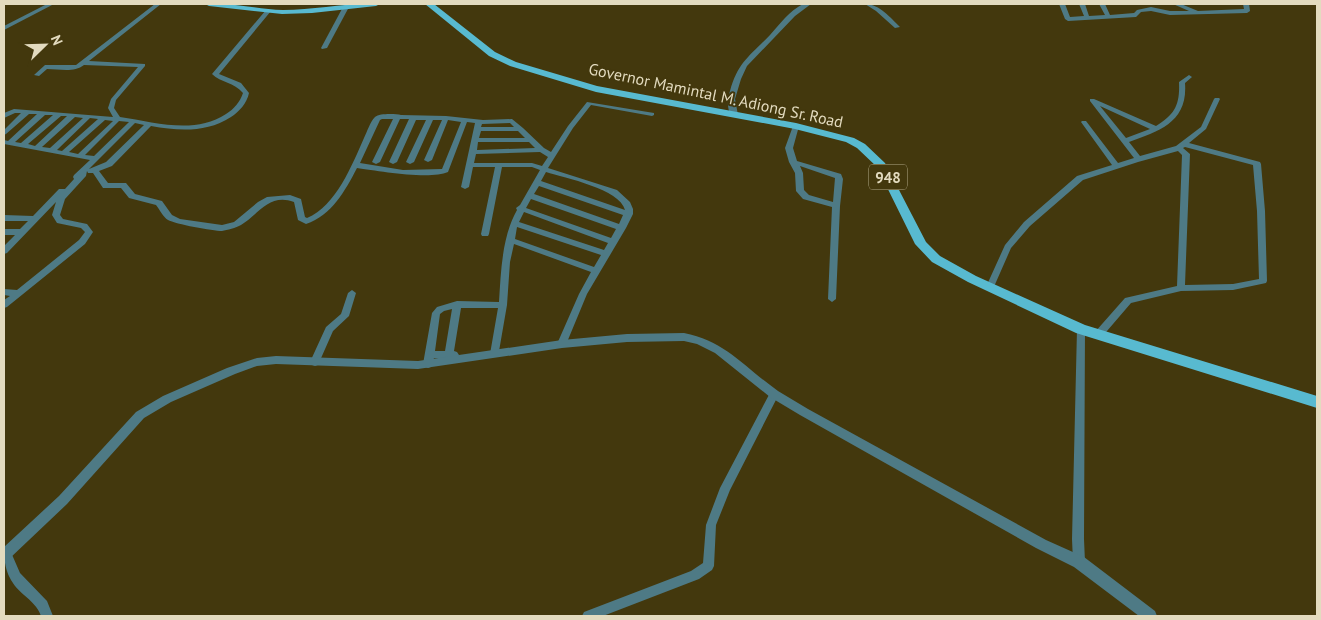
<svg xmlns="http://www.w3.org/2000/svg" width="1321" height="620" viewBox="0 0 1321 620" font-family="'PT Sans',sans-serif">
<rect width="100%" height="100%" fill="#43380d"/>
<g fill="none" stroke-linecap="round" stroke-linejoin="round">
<g fill="#4e7a85" fill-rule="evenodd">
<path d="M155 4H161L89 61 145 64V66L116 100 114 108 120 117C155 122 194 135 226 114 234 109 240 102 243 93 234 82 221 83 212 74L266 10 271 11 219 74 241 83 249 93C247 103 239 112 231 117 206 133 179 131 151 126L112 166 99 171 108 183H126L135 194 162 201 172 215 180 219 222 225 234 222 258 202 267 197 290 195 301 199 305 217 307 218C336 206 352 165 364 138 367 132 370 122 375 117 380 113 396 114 401 115L446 116 483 120 512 119 523 128 544 148 551 152 568 126 587 102 654 113V115L652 116 591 105 573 128 548 168 617 190 630 202 633 209V214L626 228 587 294 565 347H559L557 344 579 294 591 272 514 244 510 262 507 305 498 357H492L490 354 498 308H461L454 351 457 352 459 355 457 358H434L431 367 428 368 425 367 423 364 432 313 437 307 457 301 499 302C501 270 502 237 517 210L516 208 520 205 540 170 532 167H502L489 234 488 236H482L481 234 495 167H473L469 187 465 189 461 187 475 123 467 122 448 172C430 180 378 171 357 168 345 191 332 215 306 224L298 220 294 202C269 193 259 214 241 225 236 228 227 230 222 231 213 231 175 224 168 220 163 217 160 210 156 205L129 198 121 188H103L93 173H88L87 171 86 176 65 199 60 215 63 219 87 224 93 232 85 244 7 307 4 308V300L10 296 4 295V289L17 290 79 240 85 232 81 228 57 223 52 215 56 202 7 253 4 254V246L15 235H4V229H20L28 221H4V215L33 216 59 189H65L74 179 73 177 74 175 90 160 4 144V140L8 141 37 114H29L6 134 4 135V130L21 113H15L4 118V113L14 109 113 117 108 108 111 99 138 67 84 65C74 73 59 69 47 69L39 76 34 75 45 65H76ZM45 115H53L21 143 15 142ZM61 116H67L35 146 28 144ZM75 117 83 118 50 148 42 147ZM90 118 98 119 62 151 57 150ZM382 119H393L372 162 376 164 380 162 400 119H409L389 162 393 164 397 162 416 120H426L406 162 410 164 414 162 433 120H442L424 160 428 162 432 160 448 120 461 122 442 169 403 170 360 163 380 120ZM105 120 113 121 78 154 69 152ZM119 121 129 122 94 156 85 155ZM135 123 144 125 106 162 89 169ZM510 123 514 127H481L482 124ZM481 131H518L525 138H479ZM478 142H529L535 148 477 150ZM540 152 548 157 542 166 532 163H474L476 154ZM546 172C565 178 620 189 625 210L541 181ZM539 186 623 215 619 224 534 194ZM531 199 616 229 611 238 526 208ZM524 212 608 243 604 250 519 222ZM517 227 601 255 594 267 515 239ZM452 309 445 351H435L440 314 444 311Z"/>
<path d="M865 4C878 3 891 18 900 27L895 28 876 11Z"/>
<polygon points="1059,4 1065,4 1070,17 1084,16 1079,4 1085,4 1089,16 1105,15 1099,4 1105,4 1110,15 1134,13 1137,10 1151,7 1170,11 1189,11 1173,4 1181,4 1198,11 1244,9 1243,4 1249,4 1250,11 1247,13 1170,15 1151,11 1141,12 1136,17 1068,21 1065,19"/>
<polygon points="346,5 349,7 327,48 322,49 321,48 343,7"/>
<path d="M1189 75 1192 77 1185 83C1188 122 1160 131 1129 142L1140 156 1176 146 1201 127 1214 99 1215 98H1219L1220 99 1206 129 1189 143 1260 162 1261 164 1265 211 1267 281 1266 283 1233 290 1181 291 1131 303 1101 338H1095L1093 335 1095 332 1125 298 1177 286 1182 155 1178 151 1138 162 1083 180 1030 226 1011 248 993 289H987L986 287 1005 245 1024 222 1077 176 1112 165 1081 122 1082 121H1086L1118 163 1134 158 1090 101V99H1094L1156 126C1175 114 1180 105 1179 82ZM1100 106 1150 129 1126 138ZM1185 147 1253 165 1257 211 1259 279 1233 284 1185 285 1190 154 1183 148Z"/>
<path d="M796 124 799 126 793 148 797 161 841 174 843 179 840 206 836 299 832 302 828 299 832 207 803 199 796 191 795 173 789 162 785 148 793 126ZM800 166 835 178 833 202 809 195 804 190 803 173Z"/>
<polygon points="352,290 356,293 349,316 333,331 318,365 315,366 312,365 310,362 326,327 341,314 348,293"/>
<polygon points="1081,325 1084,327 1085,329 1084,539 1085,562 1083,566 1079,568 1075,566 1073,562 1072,539 1077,329 1078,327"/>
<polygon points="774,390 777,391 779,394 730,490 716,525 714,566 712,570 699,579 603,616 582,616 584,612 691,571 703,563 706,525 720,488 771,391"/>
<path d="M6 548 10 550 20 573 47 601 53 616H41C38 607 31 601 24 595 9 582 4 569 4 549Z"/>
</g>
<g fill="#4e7a85" fill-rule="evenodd">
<polygon points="47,4 54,4 4,30 4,26"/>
<path d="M803 4H811L795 16 747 66 741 79 735 99 738 115 734 117H731C727 107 727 100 730 91 738 62 750 56 770 35 780 24 789 11 803 4Z"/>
<path d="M684 333C726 341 745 368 778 391 788 397 798 403 808 409L1046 540 1084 557 1155 611 1157 616H1139L1074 567 1036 548 800 415 770 397 715 353 697 344 684 341 627 342 562 348 418 369 276 364 257 366 235 374 171 402 144 418 67 504 9 559 4 561V547L59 496 136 412 163 396 227 368 257 358 276 356 418 361 562 340 627 334Z"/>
</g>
<g fill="#58bad0" fill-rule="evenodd">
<path d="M205 4C231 2 257 9 283 10 315 10 348 2 380 4L376 6 312 13 282 14 209 6Z"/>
<polygon points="425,4 434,4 495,52 516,62 597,86 796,123 854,138 865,144 885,163 926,242 940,256 976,276 1085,325 1317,396 1317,408 1076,333 968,282 932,262 915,244 877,167 857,148 846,142 795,129 596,92 510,66 489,56"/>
</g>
</g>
<g text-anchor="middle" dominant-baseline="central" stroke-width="4" stroke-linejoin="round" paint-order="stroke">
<rect fill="#43380d" stroke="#b3aa8a" stroke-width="1" x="869" y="164.5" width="38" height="25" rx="4"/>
<g font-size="15" font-weight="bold" fill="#e3dbbf">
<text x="888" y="177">948</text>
</g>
<g font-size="16" fill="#e3dbbf" stroke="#43380d">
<text transform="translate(716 95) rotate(12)">Governor Mamintal M. Adiong Sr. Road</text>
</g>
</g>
<rect width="1321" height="620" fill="none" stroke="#e3dbbf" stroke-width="10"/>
<g transform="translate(45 45) rotate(67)" stroke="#43380d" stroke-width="4" paint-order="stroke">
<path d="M0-4L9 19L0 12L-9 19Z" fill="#e3dbbf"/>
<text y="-8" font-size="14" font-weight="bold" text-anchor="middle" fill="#e3dbbf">N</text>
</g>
</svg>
